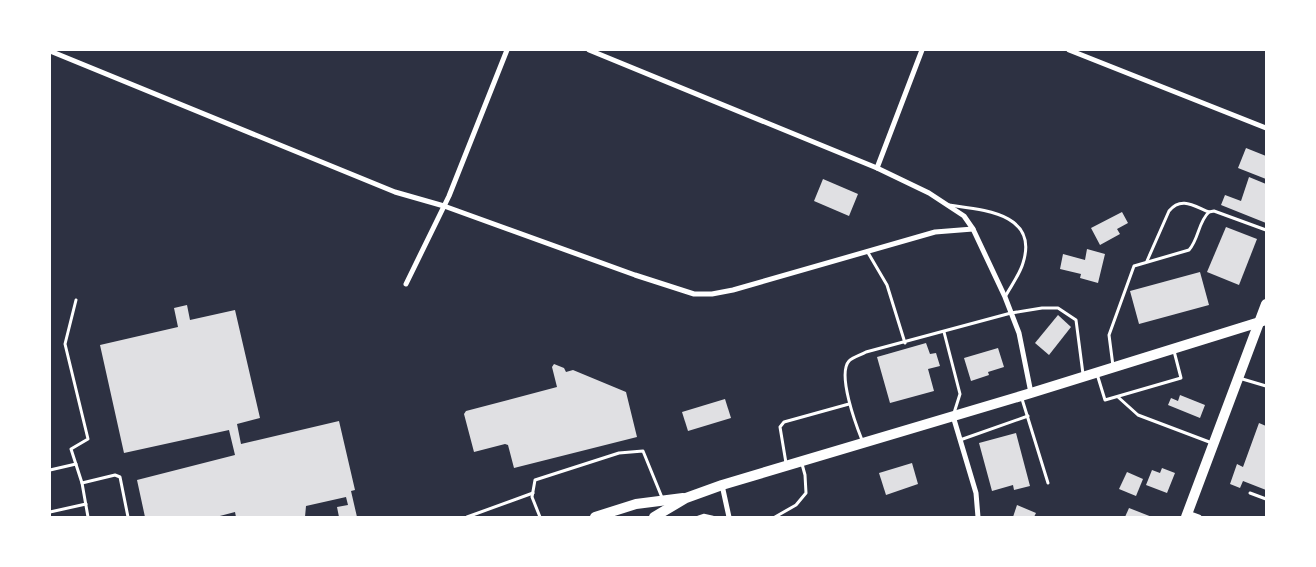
<svg xmlns="http://www.w3.org/2000/svg" width="1316" height="567" viewBox="0 0 1316 567" font-family="Overpass,sans-serif">
<rect width="100%" height="100%" fill="#2d3142"/>
<g fill="#e0e0e3">
<polygon points="1246,148 1266,156 1266,179 1238,168"/>
<polygon points="1249,177 1266,184 1266,223 1221,205 1225,195 1241,201"/>
<polygon points="823,179 858,194 849,216 814,201"/>
<polygon points="1122,212 1128,223 1117,229 1120,234 1100,245 1091,228"/>
<polygon points="1226,227 1257,239 1239,285 1207,272"/>
<polygon points="1087,249 1105,254 1098,283 1080,278 1081,274 1060,269 1063,254 1085,260"/>
<polygon points="1200,272 1209,305 1139,324 1130,291"/>
<polygon points="187,305 190,320 235,310 260,418 237,424 241,444 339,421 355,490 351,491 357,517 339,517 337,507 348,505 346,497 306,506 305,517 236,517 235,512 216,517 145,517 137,480 235,455 229,430 124,453 100,345 178,327 174,308"/>
<polygon points="1058,315 1071,327 1049,355 1035,343"/>
<polygon points="926,343 930,354 936,353 940,366 928,369 934,391 890,403 877,357"/>
<polygon points="998,348 1004,367 988,372 989,375 971,381 964,358"/>
<polygon points="554,364 564,368 566,372 573,370 626,392 637,437 514,468 508,445 505,444 474,452 464,414 466,411 557,387 552,367"/>
<polygon points="1180,395 1205,405 1200,418 1168,405 1171,398 1178,401"/>
<polygon points="725,399 731,418 688,431 682,412"/>
<polygon points="1259,423 1266,426 1266,490 1243,481 1240,488 1230,484 1237,464 1243,467"/>
<polygon points="1016,433 1030,486 1014,490 1013,485 992,491 979,443"/>
<polygon points="912,463 918,484 886,495 879,473"/>
<polygon points="1162,468 1175,473 1167,493 1146,485 1152,470 1160,473"/>
<polygon points="1127,472 1143,479 1136,496 1119,489"/>
<polygon points="1017,505 1036,513 1034,517 1013,517"/>
<polygon points="1129,508 1152,517 1125,517"/>
</g>
<g fill="none" stroke-linecap="round" stroke-linejoin="round">
<polyline stroke="#fff" stroke-width="2.5" points="698,517 704,515 713,517"/>
<g stroke="#fff" stroke-width="3">
<path d="M949 205C983 210 1039 213 1023 263 1020 274 1011 286 1005 297"/>
<polyline points="867,251 887,285 905,343"/>
<path d="M1147 261 1169 211C1181 196 1194 206 1209 212"/>
<polyline points="76,300 65,344 88,439 71,449 82,483 88,517"/>
<polyline points="944,332 960,394 954,413"/>
<path d="M1113 366 1109 335 1134 266 1189 250C1199 239 1198 222 1209 212L1214 211 1266 230"/>
<polyline points="1097,374 1105,400 1181,378 1174,351"/>
<polyline points="1239,378 1266,386"/>
<polyline points="1118,397 1138,415 1212,443"/>
<polyline points="1022,399 1048,483"/>
<path d="M862 440C856 425 837 374 849 361 853 357 861 355 866 352L1011 313 1042 308H1058L1076 320 1083 374"/>
<polyline points="960,440 1028,416"/>
<polyline points="786,463 780,427 784,422 849,404"/>
<polyline points="50,470 76,464"/>
<polyline points="82,483 115,475 120,477 128,517"/>
<polyline points="1250,493 1266,499"/>
<polyline points="50,512 86,504"/>
<polyline points="467,517 533,493"/>
<polyline points="540,517 532,497 535,480 619,453 643,451 663,500"/>
<polyline points="775,517 796,505 806,493 805,475 802,464"/>
</g>
<g stroke="#fff" stroke-width="5">
<polyline points="589,50 877,168 929,193 964,216 973,229 1005,297 1019,333 1031,393"/>
<polyline points="1069,50 1266,128"/>
<polyline points="50,51 395,192 444,206 635,275 694,294 712,294 733,290 935,232 973,229"/>
<polyline points="877,168 922,50"/>
<polyline points="406,284 449,196 507,50"/>
<polyline points="953,416 976,493 978,517"/>
<polyline points="722,485 729,517"/>
<polyline points="1188,513 1199,517"/>
</g>
<g stroke="#fff" stroke-width="10">
<polyline points="595,517 636,504 683,498"/>
<polyline points="654,517 686,498 722,485 1031,393 1266,320"/>
<polyline points="1186,517 1266,304"/>
</g>
</g>
<rect width="1316" height="567" fill="none" stroke="#ffffff" stroke-width="102"/>
</svg>
